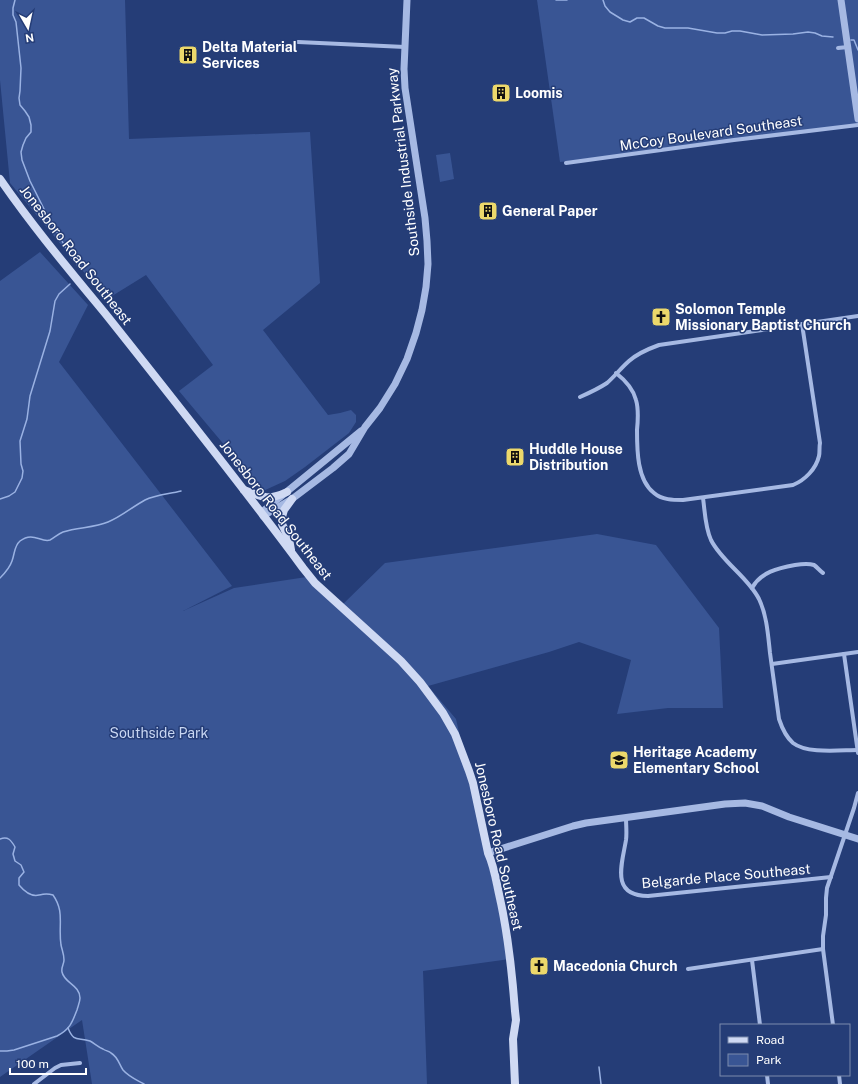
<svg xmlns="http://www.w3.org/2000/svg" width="858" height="1084" viewBox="0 0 858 1084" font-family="'Public Sans',sans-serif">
<rect width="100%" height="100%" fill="#253d77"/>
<g fill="#395594">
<polygon points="0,0 125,0 129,139 310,132 320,283 263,330 328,415 340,413 351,410 356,415 356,422 349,433 305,467 285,481 263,491 179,391 213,365 146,275 104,301 97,288 10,183 0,80"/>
<polygon points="537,0 858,0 858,125 560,162"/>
<polygon points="450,153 454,179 440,182 436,155"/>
<polygon points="40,252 88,305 59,362 232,586 183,611 234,588 313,576 340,607 385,563 597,534 656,545 719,628 723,708 668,708 617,714 631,660 579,642 549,652 428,686 456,719 510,959 423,971 427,1084 92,1084 82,1020 0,1077 0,281"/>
</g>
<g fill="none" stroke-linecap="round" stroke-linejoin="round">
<g stroke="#9ab2e3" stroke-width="1.5">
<polyline points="15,0 13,8 13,15 16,22 21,68 20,91 19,98 20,105 25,111 29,117 31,125 31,132 26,138 23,145 21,152 22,160 30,181 47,215 70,255 79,267"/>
<polyline points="556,0 567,0"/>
<polyline points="603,0 605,6 610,12 623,20 630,22 637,18 644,18 658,26 665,28 688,28 717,33 725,33 732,31 740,31 762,35 793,34 808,32 815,33 822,36 833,37"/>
<polyline points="851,40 854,40 858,50"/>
<polyline points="0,499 9,496 15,492 22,478 23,471 21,464 20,441 27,419 30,396 50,331 55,301 59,294 70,284"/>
<path d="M0 578C5 573 10 567 12 561 15 553 14 546 20 541 33 531 41 543 50 540 54 538 58 534 63 532 78 527 94 528 108 522 121 517 132 507 145 500 155 495 169 494 181 491"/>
<path d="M0 839C8 836 11 840 15 847L13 854 15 861 21 865 24 872 19 878V885C24 891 31 897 39 895 46 894 46 893 53 895 65 912 58 925 61 945 62 950 64 954 64 960 64 964 61 967 62 972 64 983 80 985 80 998 80 1002 78 1006 77 1010 72 1023 70 1029 57 1036L14 1050 7 1051H0"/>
<path d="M68 1028C74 1043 78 1037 90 1041 94 1043 98 1047 103 1049 106 1051 109 1051 111 1053 118 1057 119 1064 123 1070 129 1077 137 1080 144 1084"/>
<polyline points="599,1067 601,1084"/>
</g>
<g stroke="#a6b9e3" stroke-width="4">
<polyline points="298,42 405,47"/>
<polyline points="838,48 848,47"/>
<polyline points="566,163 734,140 858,125"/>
<path d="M616 373C625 380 633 388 636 400 639 410 638 420 637 430 637 450 637 480 654 493 662 500 673 500 683 500L793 485C805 480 816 469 819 456 820 452 819 447 820 443L802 324"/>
<path d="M580 397C589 393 598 389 607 383 615 376 621 368 629 361 638 353 648 349 659 345L858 316"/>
<path d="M703 498C705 512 705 527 711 540 722 562 748 577 759 599 767 616 768 635 770 653 773 675 776 697 779 719 782 728 786 737 793 743 807 754 840 750 858 750"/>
<path d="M752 588C761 572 778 568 795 565 801 564 808 563 814 565 817 567 820 571 823 573"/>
<polyline points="844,654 858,753"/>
<polyline points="772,664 858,652"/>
<path d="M626 818C626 825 627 833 626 840 622 864 610 896 648 896L831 877"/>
<polyline points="752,960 760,1025"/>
<polyline points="688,969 823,949"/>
<polyline points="833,1025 823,949 823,936 826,915 826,898 827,888 854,808 858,793"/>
<polyline points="767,1075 768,1084"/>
<polyline points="839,1075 840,1084"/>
<polyline points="34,1084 55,1068 61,1065 80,1063"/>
</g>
<g stroke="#a6b9e3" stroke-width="7">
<polyline points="841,0 858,119"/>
<polyline points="262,512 361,431"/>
<polyline points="263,516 292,499 333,468 349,454 365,427 380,408 395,384 407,359 416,333 422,310 426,287 428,264 427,241 425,218 405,88 404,69 407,0"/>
<polyline points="488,853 573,826 586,823 725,804 745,803 762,806 789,817 858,839"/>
</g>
<g stroke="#cfd9f3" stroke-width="8">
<path d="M0 179C33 227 71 272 108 317 174 400 240 483 303 568L315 583 401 661 420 682 443 713 455 734 469 771 473 783 488 853C494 866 496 880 499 894 508 933 512 971 515 1011L516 1020 513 1039 515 1084"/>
<path d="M244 490C262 497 268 501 287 492"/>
<polyline points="291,550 289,539 282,524 282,517 284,510 292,499"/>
</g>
</g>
<defs>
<g id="building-square" transform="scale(1)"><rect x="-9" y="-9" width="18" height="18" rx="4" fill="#ecd86b" stroke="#253d77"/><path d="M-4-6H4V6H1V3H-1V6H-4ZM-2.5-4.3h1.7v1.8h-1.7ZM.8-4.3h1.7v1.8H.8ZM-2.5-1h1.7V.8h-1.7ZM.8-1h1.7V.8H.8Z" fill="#111"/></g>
<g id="church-square" transform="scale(1)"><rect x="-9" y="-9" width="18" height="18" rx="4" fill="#ecd86b" stroke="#253d77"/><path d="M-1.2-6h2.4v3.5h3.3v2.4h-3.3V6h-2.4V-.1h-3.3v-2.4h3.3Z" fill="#111"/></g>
<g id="school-square" transform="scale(1)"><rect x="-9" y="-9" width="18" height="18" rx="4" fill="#ecd86b" stroke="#253d77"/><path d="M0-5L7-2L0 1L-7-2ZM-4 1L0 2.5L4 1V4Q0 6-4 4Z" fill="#111"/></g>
</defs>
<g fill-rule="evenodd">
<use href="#building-square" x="188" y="55"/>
<use href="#building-square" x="501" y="93"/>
<use href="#building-square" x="488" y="211"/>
<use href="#church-square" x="661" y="317"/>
<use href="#building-square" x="515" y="457"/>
<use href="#school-square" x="619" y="760"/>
<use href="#church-square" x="539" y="966"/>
</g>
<g text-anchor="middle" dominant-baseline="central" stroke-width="3" stroke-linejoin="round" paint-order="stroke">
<g font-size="14" font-weight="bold" fill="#fff" stroke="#253d77" text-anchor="start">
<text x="202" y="47">Delta Material<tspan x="202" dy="16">Services</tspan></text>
<text x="515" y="93">Loomis</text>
<text x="502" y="211">General Paper</text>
<text x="675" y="309">Solomon Temple<tspan x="675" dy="16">Missionary Baptist Church</tspan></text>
<text x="529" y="449">Huddle House<tspan x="529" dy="16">Distribution</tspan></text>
<text x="633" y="752">Heritage Academy<tspan x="633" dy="16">Elementary School</tspan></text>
<text x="553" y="966">Macedonia Church</text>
</g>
<g font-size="14" fill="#fff" stroke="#253d77">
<text transform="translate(711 133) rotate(-8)">McCoy Boulevard Southeast</text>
<text transform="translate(403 162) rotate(-97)">Southside Industrial Parkway</text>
<text transform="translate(76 255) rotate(52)">Jonesboro Road Southeast</text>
<text transform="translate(276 510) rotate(52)">Jonesboro Road Southeast</text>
<text transform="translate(499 846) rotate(77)">Jonesboro Road Southeast</text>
<text transform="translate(726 876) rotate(-5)">Belgarde Place Southeast</text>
</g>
<g font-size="14" fill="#c8d6f2" stroke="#253d77">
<text x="159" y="733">Southside Park</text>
</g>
</g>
<rect x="720" y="1024" width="130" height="52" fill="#253d77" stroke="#7c8bad"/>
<rect x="728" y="1037" width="20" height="6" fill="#cfd9f3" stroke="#7c8bad"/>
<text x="756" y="1044" font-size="12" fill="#ffffff">Road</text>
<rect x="728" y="1054" width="20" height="12" fill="#395594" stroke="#7c8bad"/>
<text x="756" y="1064" font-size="12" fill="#ffffff">Park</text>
<g transform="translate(28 28) rotate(171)" stroke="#253d77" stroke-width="3" paint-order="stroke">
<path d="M0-3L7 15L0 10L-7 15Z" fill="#ffffff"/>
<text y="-6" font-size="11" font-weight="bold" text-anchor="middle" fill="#ffffff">N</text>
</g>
<path d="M10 1068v6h76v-6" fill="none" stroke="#ffffff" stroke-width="2"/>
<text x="16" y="1068" font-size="12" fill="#ffffff" stroke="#253d77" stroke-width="3" paint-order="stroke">100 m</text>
</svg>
